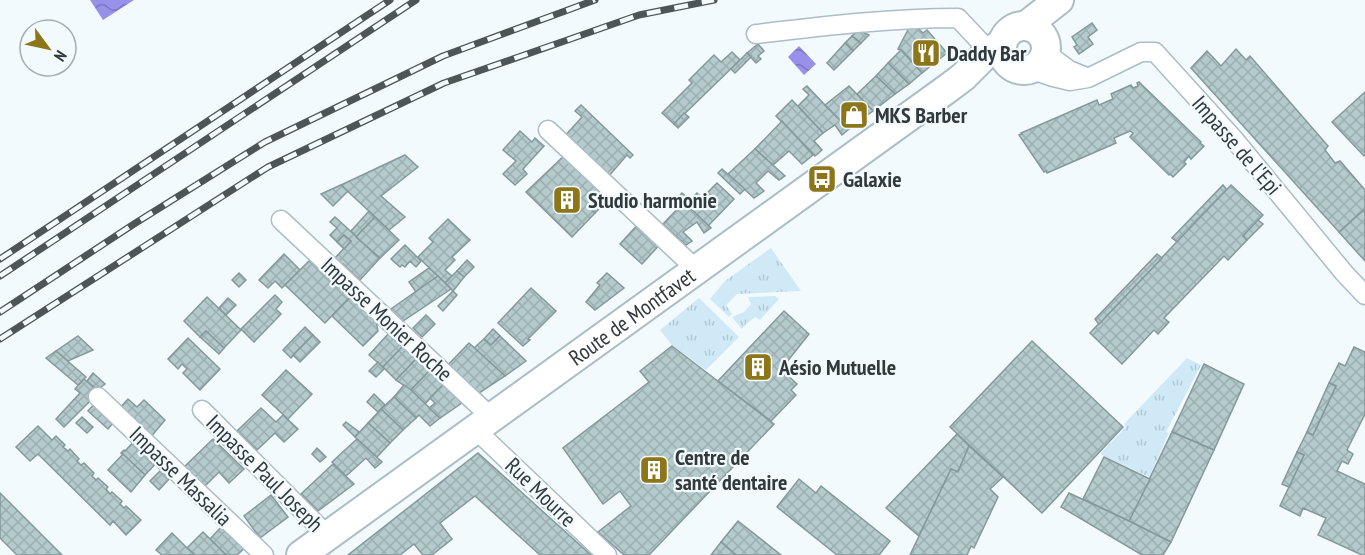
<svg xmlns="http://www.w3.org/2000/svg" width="1365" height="555" viewBox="0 0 1365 555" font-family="'PT Sans Narrow',sans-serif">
<defs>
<pattern id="grass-tufts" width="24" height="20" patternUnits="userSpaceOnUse" patternTransform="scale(1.5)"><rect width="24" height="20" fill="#cfe9f7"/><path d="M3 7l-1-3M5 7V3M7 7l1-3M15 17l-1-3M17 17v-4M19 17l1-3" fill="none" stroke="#b2c9d5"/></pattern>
<pattern id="water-waves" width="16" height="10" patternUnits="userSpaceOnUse" patternTransform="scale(1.5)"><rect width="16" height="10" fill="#9891e9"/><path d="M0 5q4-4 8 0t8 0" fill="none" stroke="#7d77be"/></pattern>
<pattern id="building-cross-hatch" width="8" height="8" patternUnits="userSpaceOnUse" patternTransform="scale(1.5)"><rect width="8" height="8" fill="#b4cacc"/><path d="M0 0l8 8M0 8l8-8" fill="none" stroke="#9baeb0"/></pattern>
</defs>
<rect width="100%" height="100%" fill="#f2fafe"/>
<g fill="url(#grass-tufts)">
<polygon points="771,248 801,291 737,294 726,305 732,314 729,317 710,299 725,281"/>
<polygon points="775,296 779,299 760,320 755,317 746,324 742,329 732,317 744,312 751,304 748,297"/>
<polygon points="699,298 739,337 706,370 671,344 660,330"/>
<polygon points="1187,358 1201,365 1166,432 1169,433 1149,477 1100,454 1126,427 1124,424"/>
</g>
<g fill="url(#water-waves)">
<polygon points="90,0 134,0 103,20"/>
<polygon points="799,46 816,64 804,75 788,57"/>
</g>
<g fill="url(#building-cross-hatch)" stroke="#84999b" stroke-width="1.5">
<polygon points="1092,23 1097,30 1088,37 1093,44 1079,54 1074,47 1077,45 1072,37"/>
<polygon points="911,24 917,27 923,33 927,30 947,53 922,73 901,50 898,49"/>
<polygon points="858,30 869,35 861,43 852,36"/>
<polygon points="852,36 861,43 853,51 845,43"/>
<polygon points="845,43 853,51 834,70 827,63"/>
<polygon points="758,44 764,51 758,56 761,59 756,63 747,53"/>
<polygon points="1236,49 1246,60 1250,56 1328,146 1325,150 1335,163 1340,161 1365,190 1365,209 1339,232 1191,68 1207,51 1221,66"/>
<polygon points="901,50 922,73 909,84 888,63"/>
<polygon points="732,52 740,60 674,124 662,113 692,83 689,80 714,55 721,62"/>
<polygon points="747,53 751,57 735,73 731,69"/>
<polygon points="888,63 909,84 895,94 876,76"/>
<polygon points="876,76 895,94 873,111 857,94"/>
<polygon points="1139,82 1201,142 1200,143 1204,146 1191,159 1189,156 1184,162 1186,164 1173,177 1170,174 1169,175 1130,137 1133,133 1130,131 1114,138 1116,143 1047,173 1046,171 1044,172 1019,135 1022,134 1021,133 1097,100 1099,105 1113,99 1111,94 1131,85 1133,88 1138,86 1137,83"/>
<polygon points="807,86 825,105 849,129 842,135 835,125 823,133 798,106 809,95 803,89"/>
<polygon points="849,86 873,111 849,129 825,105"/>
<polygon points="1365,92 1365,155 1364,156 1332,122"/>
<polygon points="792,100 823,133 814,141 822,150 815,156 776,116"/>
<polygon points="581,105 633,155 630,158 627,155 608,177 564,137 582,117 575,111"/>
<polygon points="684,113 689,117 678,128 674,124"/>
<polygon points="782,121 813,155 802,164 789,151 773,165 755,149"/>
<polygon points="520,131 532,142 535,138 544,146 523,169 527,174 515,185 503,174 516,161 503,150"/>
<polygon points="755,149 785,176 779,180 768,171 756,183 764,191 754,198 728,174"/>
<polygon points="567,153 608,192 591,209 595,213 572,237 526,192"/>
<polygon points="405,155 418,167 381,196 405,217 389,230 341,185"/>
<polygon points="722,169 745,189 740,194 718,173"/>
<polygon points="717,183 734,199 708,226 678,197 682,193 690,200 697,193 702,198"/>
<polygon points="341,185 348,191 333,206 321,194"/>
<polygon points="1223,185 1227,190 1177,242 1172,238"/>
<polygon points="1231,185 1263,215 1243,236 1247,240 1228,260 1224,256 1164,318 1169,322 1158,334 1154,330 1122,364 1090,333"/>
<polygon points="608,192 612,196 595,213 591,209"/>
<polygon points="684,202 711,228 704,233 697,222 683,232 692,241 686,245 663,224"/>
<polygon points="1365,209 1365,261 1339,232"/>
<polygon points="369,211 375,217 356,237 351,231"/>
<polygon points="335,217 380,258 360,280 343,264 341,266 334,259 351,241 344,235 337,242 330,235 337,228 330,222"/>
<polygon points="375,217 399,240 380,258 356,237"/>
<polygon points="448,219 470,240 452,257 455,260 445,270 452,276 445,283 418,257 433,242 429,238"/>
<polygon points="1258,220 1263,224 1247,240 1243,236"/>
<polygon points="640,222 662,242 642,264 620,244"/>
<polygon points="344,235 351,241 344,249 337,242"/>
<polygon points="405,245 421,261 416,267 410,261 405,267 402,265 400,267 391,259"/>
<polygon points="284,254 300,270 282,288 275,281 268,288 259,280"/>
<polygon points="1157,254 1162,258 1099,324 1095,319"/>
<polygon points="312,258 351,296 325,323 285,285"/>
<polygon points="467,260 474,267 464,277 457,271"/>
<polygon points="429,268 438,276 416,292 409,282"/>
<polygon points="457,271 464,277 453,291 445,283"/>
<polygon points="239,273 246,280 239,287 232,280"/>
<polygon points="607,273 624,288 595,310 586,302 600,285 597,283"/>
<polygon points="438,276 451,289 400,323 388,311"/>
<polygon points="531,288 556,311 528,339 530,340 523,346 498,323"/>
<polygon points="453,291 457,295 443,311 438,306"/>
<polygon points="275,295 282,302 276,309 281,314 254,342 241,329"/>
<polygon points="351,296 376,321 378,331 363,346 332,316"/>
<polygon points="207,297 241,330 224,348 206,331 200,337 184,321"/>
<polygon points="228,298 236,305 226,315 219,308"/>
<polygon points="784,311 809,334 786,363 788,364 783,371 797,384 791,390 796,395 771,421 718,381"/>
<polygon points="426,315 435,324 422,337 413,328"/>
<polygon points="305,327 313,335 291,358 283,350"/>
<polygon points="493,329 500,336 491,345 484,339"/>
<polygon points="206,331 224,348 219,354 200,337"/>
<polygon points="389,333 403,346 383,367 369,355"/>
<polygon points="313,335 320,342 300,362 293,355"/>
<polygon points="78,336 93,350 68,361 56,351"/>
<polygon points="500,336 526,361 505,376 474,348 484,339 491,345"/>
<polygon points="188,338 220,369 200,390 183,373 187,369 182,364 178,369 168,359"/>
<polygon points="1032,341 1123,427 1042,513 950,427"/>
<polygon points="469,343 505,376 476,395 446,367"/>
<polygon points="403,346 416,359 396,380 383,367"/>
<polygon points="672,346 774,424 649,555 624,555 598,532 631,506 620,491 603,504 563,448 649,382 640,371"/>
<polygon points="1354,347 1365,352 1365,414 1347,450 1353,454 1348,464 1342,461 1337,471 1365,484 1365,555 1362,555 1318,535 1326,518 1303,508 1300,516 1280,506 1304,455 1297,452 1307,432 1313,435 1336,386 1329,383 1339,363 1345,366"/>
<polygon points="56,351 86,377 78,385 46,358"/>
<polygon points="416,359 429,371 411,390 396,380"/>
<polygon points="378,362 384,369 376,377 369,371"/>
<polygon points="1204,364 1244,384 1214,450 1172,432"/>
<polygon points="286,370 312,394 288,419 262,395"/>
<polygon points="429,371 443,385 425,404 411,390"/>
<polygon points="93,373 105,384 97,390 87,381"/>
<polygon points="84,379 99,392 64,427 56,419 80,393 75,389"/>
<polygon points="1329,383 1336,386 1313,435 1307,432"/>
<polygon points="404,385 411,390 440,418 430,426 419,415 416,418 394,397"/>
<polygon points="443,385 462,403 440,418 429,408 435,403 430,398"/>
<polygon points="374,394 385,405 378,412 367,402"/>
<polygon points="394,397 416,418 403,430 381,409"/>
<polygon points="128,399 137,407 144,400 165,420 149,439 118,410"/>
<polygon points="98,400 117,418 108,429 88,411"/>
<polygon points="261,408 276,422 283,415 298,429 284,442 275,433 257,450 237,431"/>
<polygon points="381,409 403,430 390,443 368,423"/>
<polygon points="82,417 93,427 87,433 76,423"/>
<polygon points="346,422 359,432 355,437 343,425"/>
<polygon points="368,423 390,443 377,457 355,437"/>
<polygon points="38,426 52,440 56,436 65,445 63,447 68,451 70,449 79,459 77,461 81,465 84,463 94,473 92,476 96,480 98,478 108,487 106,489 110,494 112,492 122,501 120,504 124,508 126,506 141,520 126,535 113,521 110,525 38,454 30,461 16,447"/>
<polygon points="1172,432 1214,450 1171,542 1129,521"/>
<polygon points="957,434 969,446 958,472 951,469 919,536 886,508"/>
<polygon points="138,437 161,458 145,475 121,453 124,450 125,451"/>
<polygon points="213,439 244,469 229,483 219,472 201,490 181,470"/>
<polygon points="357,439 382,462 375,468 366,458 346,476 332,462"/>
<polygon points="969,446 1003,477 990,489 998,497 974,548 971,546 967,555 910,555 951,469 958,472"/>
<polygon points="317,448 326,457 320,462 312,454"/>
<polygon points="1297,452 1304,455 1289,487 1282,484"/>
<polygon points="478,453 591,555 540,555 475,496 440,523 452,539 432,555 423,555 414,544 400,555 348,555"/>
<polygon points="123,454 145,475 131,492 108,470"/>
<polygon points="1104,457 1150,479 1129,521 1083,499"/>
<polygon points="333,464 354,484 318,511 301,494"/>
<polygon points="161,470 170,478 159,490 150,481"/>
<polygon points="799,479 816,493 821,486 890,541 879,555 837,555 777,507"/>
<polygon points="0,493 62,555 17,555 0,538"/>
<polygon points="1069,493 1129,521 1171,542 1163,555 1142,555 1061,507"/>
<polygon points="271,495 288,517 260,538 244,516"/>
<polygon points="738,521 781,555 736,555 721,542"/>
<polygon points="224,524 247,546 237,555 226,555 210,539"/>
<polygon points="203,532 226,555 195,555 187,548"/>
<polygon points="172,533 187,548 195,555 162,555 156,550"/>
<polygon points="721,542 736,555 711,555"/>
</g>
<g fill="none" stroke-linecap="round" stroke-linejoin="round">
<g stroke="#abbdc7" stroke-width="21">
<g id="street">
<path d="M756 34C824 26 890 18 958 18L989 51"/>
<polyline points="1046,53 1069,70 1084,76"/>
<polyline points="1030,69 1053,77 1070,81 1088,78 1141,52 1155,52 1233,138 1345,274 1365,295"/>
<polyline points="548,130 697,270"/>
<polyline points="281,220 492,418"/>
<polyline points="98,397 264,555"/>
<polyline points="202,410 328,536"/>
<polyline points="475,429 607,555"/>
</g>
</g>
<g stroke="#abbdc7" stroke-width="32">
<g id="primary">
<polyline points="1027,25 1059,0"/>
<circle cx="1024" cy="48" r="22"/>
<path id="s1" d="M301 555 947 89 963 77 989 51 1002 44"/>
</g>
</g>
<use href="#street" stroke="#fff" stroke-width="18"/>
<use href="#primary" stroke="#fff" stroke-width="28"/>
<g stroke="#4d5558" stroke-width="7">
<g id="rail">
<polyline points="0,259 390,0"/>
<polyline points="0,276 416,0"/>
<polyline points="0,312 134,224 265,142 443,56 595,0"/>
<polyline points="0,339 268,167 444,83 639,15 714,0"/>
</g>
</g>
<use href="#rail" stroke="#f2fafe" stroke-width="4.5" stroke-dasharray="14" stroke-linecap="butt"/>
</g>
<defs>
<g id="restaurant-square" transform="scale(1.5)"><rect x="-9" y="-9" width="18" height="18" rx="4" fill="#8d751a" stroke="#f2fafe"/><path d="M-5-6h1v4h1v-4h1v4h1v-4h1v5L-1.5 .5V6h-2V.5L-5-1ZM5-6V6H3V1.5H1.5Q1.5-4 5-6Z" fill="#fff"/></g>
<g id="shop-square" transform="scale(1.5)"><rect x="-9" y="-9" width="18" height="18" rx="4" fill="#8d751a" stroke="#f2fafe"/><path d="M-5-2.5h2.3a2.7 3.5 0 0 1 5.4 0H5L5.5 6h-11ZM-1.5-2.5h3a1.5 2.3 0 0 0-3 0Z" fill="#fff"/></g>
<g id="bus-square" transform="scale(1.5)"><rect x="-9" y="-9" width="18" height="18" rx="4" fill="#8d751a" stroke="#f2fafe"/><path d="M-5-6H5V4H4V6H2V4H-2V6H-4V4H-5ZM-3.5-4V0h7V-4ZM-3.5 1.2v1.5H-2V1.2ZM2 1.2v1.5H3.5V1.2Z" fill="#fff"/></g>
<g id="building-square" transform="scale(1.5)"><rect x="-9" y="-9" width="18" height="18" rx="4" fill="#8d751a" stroke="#f2fafe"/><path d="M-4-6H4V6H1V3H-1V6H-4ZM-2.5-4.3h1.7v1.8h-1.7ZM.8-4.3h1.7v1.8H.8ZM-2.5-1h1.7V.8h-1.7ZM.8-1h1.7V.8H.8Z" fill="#fff"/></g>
</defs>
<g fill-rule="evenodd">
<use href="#restaurant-square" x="926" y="53"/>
<use href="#shop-square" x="854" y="115"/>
<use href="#bus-square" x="822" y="179"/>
<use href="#building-square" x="567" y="200"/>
<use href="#building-square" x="758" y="367"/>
<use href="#building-square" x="654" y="470"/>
</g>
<g text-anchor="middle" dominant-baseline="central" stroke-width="4.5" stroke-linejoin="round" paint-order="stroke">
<g font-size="22" font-weight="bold" fill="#31393c" stroke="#f2fafe" text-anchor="start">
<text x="947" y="53">Daddy Bar</text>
<text x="875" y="115">MKS Barber</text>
<text x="843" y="179">Galaxie</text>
<text x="588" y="200">Studio harmonie</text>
<text x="779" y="367">Aésio Mutuelle</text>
<text x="675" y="457">Centre de<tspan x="675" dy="25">santé dentaire</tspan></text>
</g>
<g font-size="22" fill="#31393c" stroke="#f2fafe">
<text transform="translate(1237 145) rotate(49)">Impasse de l'Epi</text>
<text stroke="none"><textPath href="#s1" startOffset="408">Route de Montfavet</textPath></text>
<text transform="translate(387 319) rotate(43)">Impasse Monier Roche</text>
<text transform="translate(265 473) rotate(45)">Impasse Paul Joseph</text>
<text transform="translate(181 476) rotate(44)">Impasse Massalia</text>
<text transform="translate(541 492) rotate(44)">Rue Mourre</text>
</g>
</g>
<g transform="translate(48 48) rotate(123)"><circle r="28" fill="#f2fafe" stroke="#a5adb0" stroke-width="1.5"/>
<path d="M0-4.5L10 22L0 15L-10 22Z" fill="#8d751a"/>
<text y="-9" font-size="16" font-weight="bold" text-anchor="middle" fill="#31393c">N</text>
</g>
</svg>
